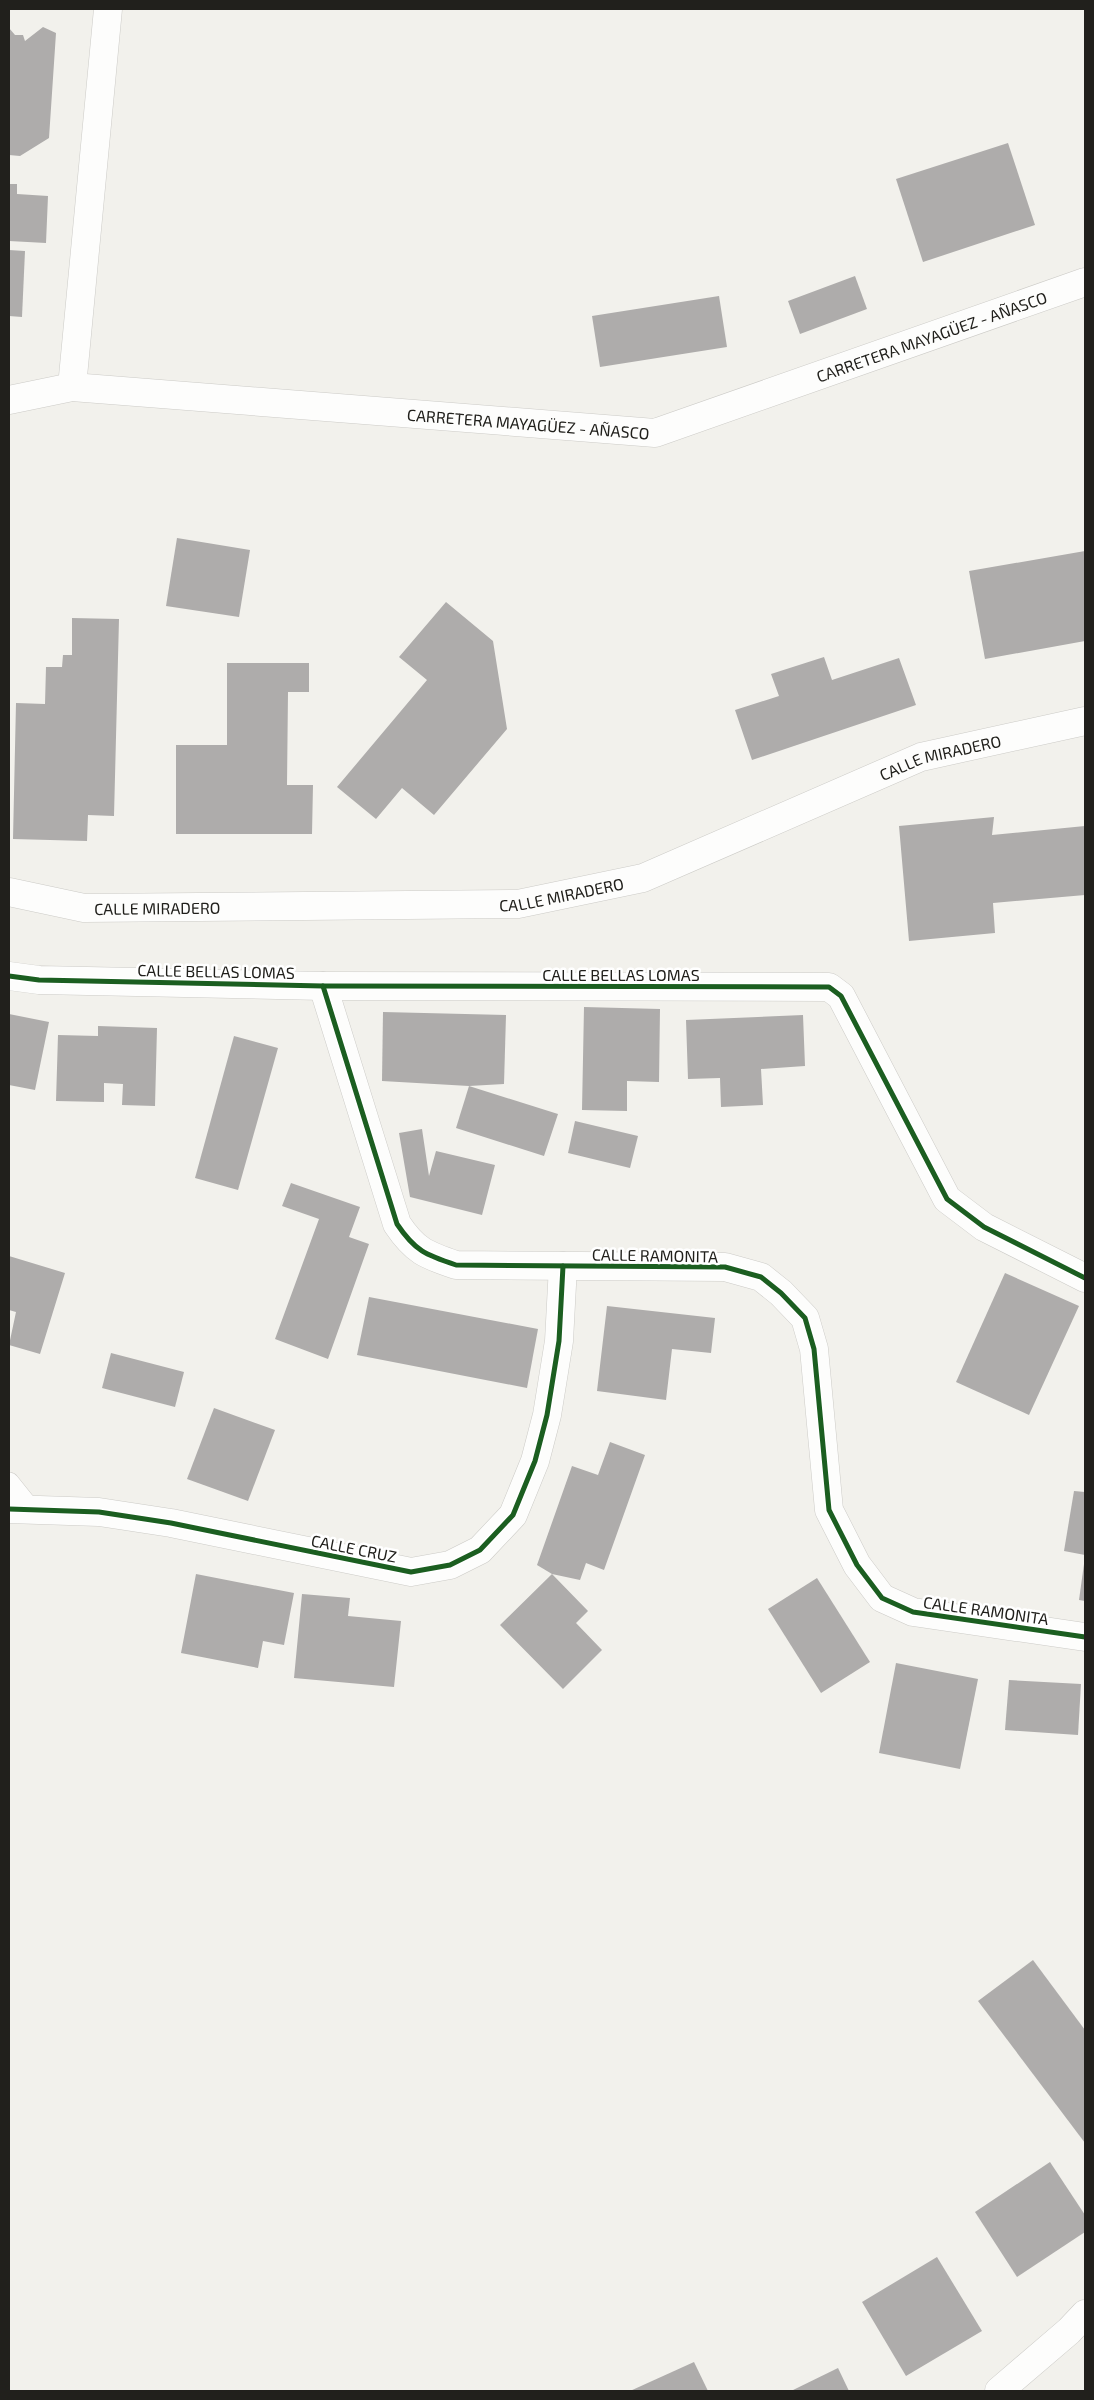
<svg xmlns="http://www.w3.org/2000/svg" width="1094" height="2400" viewBox="0 0 1094 2400" font-family="'Exo 2',sans-serif">
<rect width="100%" height="100%" fill="#f2f1ec"/>
<g fill="#aeacab">
<polygon points="43,27 56,33 49,138 20,156 9,155 9,28 15,35 23,35 25,41"/>
<polygon points="1008,143 1035,225 923,262 896,179"/>
<polygon points="9,184 17,184 17,194 48,196 46,243 9,241"/>
<polygon points="9,250 25,251 22,317 9,316"/>
<polygon points="855,276 867,309 800,334 788,301"/>
<polygon points="719,296 727,347 600,367 592,316"/>
<polygon points="177,538 250,550 239,617 166,606"/>
<polygon points="1085,551 1085,641 985,659 969,571"/>
<polygon points="446,602 493,641 507,729 434,815 402,788 376,819 337,787 427,680 399,657"/>
<polygon points="72,618 119,619 114,816 88,815 87,841 13,839 16,703 45,704 46,667 62,667 63,655 72,655"/>
<polygon points="824,657 832,680 899,658 916,705 752,760 735,710 779,696 771,674"/>
<polygon points="227,663 309,663 309,692 288,692 287,785 313,785 312,834 176,834 176,745 227,745"/>
<polygon points="994,817 992,835 1085,826 1085,895 993,903 995,933 909,941 899,826"/>
<polygon points="584,1007 660,1009 659,1082 627,1081 627,1111 582,1110"/>
<polygon points="383,1012 506,1015 504,1084 469,1086 382,1081"/>
<polygon points="9,1014 49,1022 35,1090 9,1085"/>
<polygon points="803,1015 805,1066 761,1069 763,1105 721,1107 720,1078 688,1079 686,1020"/>
<polygon points="98,1026 157,1028 155,1106 122,1105 123,1084 104,1083 104,1102 56,1101 58,1035 98,1036"/>
<polygon points="234,1036 278,1048 238,1190 195,1178"/>
<polygon points="469,1086 558,1114 544,1156 456,1128"/>
<polygon points="575,1121 638,1136 630,1168 568,1153"/>
<polygon points="422,1129 429,1176 436,1151 495,1165 482,1215 410,1197 399,1133"/>
<polygon points="291,1183 360,1207 349,1237 369,1244 328,1359 275,1339 319,1219 282,1206"/>
<polygon points="9,1256 65,1273 40,1354 9,1345 16,1312 9,1310"/>
<polygon points="1005,1273 1079,1306 1029,1415 956,1382"/>
<polygon points="369,1297 538,1329 527,1388 357,1355"/>
<polygon points="607,1306 715,1318 711,1353 672,1349 666,1400 597,1391"/>
<polygon points="111,1353 184,1372 175,1407 102,1388"/>
<polygon points="214,1408 275,1430 248,1501 187,1479"/>
<polygon points="610,1442 645,1455 604,1570 586,1563 580,1580 552,1574 537,1565 572,1466 598,1475"/>
<polygon points="1074,1491 1085,1492 1085,1555 1064,1551"/>
<polygon points="1084,1564 1085,1565 1085,1601 1079,1600"/>
<polygon points="196,1574 294,1593 284,1645 263,1641 258,1668 181,1653"/>
<polygon points="552,1574 588,1611 576,1623 602,1650 563,1689 500,1625"/>
<polygon points="817,1578 870,1662 821,1693 768,1609"/>
<polygon points="302,1594 350,1598 348,1616 401,1621 394,1687 294,1678"/>
<polygon points="896,1663 978,1679 960,1769 879,1753"/>
<polygon points="1009,1680 1081,1684 1078,1735 1005,1730"/>
<polygon points="1033,1960 1085,2030 1085,2143 978,2001"/>
<polygon points="1050,2162 1085,2215 1085,2232 1017,2277 975,2212"/>
<polygon points="937,2257 982,2331 906,2376 862,2302"/>
<polygon points="694,2362 708,2391 630,2391"/>
<polygon points="838,2368 849,2391 791,2391"/>
</g>
<g fill="none" stroke-linecap="round" stroke-linejoin="round">
<g stroke="#cccbc7" stroke-width="22">
<polyline id="lane" points="9,1483 29,1508"/>
</g>
<g stroke="#cccbc7" stroke-width="29">
<g id="street">
<polyline points="72,387 108,9"/>
<path id="s1" d="M9 892 84 908 518 904 643 878 921 757 1085 721"/>
<polyline points="9,976 39,980 323,986 829,987 841,996 947,1199 984,1227 1085,1278"/>
<path d="M323 986 397 1224C415 1251 426 1255 456 1265L725 1267 761 1277 781 1293 805 1318 814 1349 829 1510 857 1565 882 1598 913 1612 1085 1637"/>
<polyline points="9,1509 99,1512 171,1523 411,1572 450,1565 480,1550 513,1515 535,1461 547,1415 559,1341 563,1266"/>
<polyline points="999,2391 1069,2331 1085,2314"/>
</g>
</g>
<g stroke="#cccbc7" stroke-width="29">
<g id="secondary">
<path id="s2" d="M9 400 72 387 655 433 1085 282"/>
</g>
</g>
<use href="#lane" stroke="#fdfdfc" stroke-width="21"/>
<use href="#street" stroke="#fdfdfc" stroke-width="28"/>
<use href="#secondary" stroke="#fdfdfc" stroke-width="28"/>
<g stroke="#fff" stroke-width="8">
<g id="cycleway">
<polyline points="9,976 39,980 323,986 829,987 841,996 947,1199 984,1227 1085,1278"/>
<path d="M323 986 397 1224C415 1251 426 1255 456 1265L725 1267 761 1277 781 1293 805 1318 814 1349 829 1510 857 1565 882 1598 913 1612 1085 1637"/>
<polyline points="9,1509 99,1512 171,1523 411,1572 450,1565 480,1550 513,1515 535,1461 547,1415 559,1341 563,1266"/>
</g>
</g>
<use href="#cycleway" stroke="#1b5e20" stroke-width="5"/>
</g>
<g text-anchor="middle" dominant-baseline="central" stroke-width="5" stroke-linejoin="round" paint-order="stroke">
<g font-size="16" fill="#21201c" stroke="#fff">
<text stroke="none"><textPath href="#s2" startOffset="942">CARRETERA MAYAGÜEZ - AÑASCO</textPath></text>
<text stroke="none"><textPath href="#s2" startOffset="522">CARRETERA MAYAGÜEZ - AÑASCO</textPath></text>
<text stroke="none"><textPath href="#s1" startOffset="960">CALLE MIRADERO</textPath></text>
<text stroke="none"><textPath href="#s1" startOffset="555">CALLE MIRADERO</textPath></text>
<text stroke="none"><textPath href="#s1" startOffset="150">CALLE MIRADERO</textPath></text>
<text transform="translate(216 971) rotate(1)">CALLE BELLAS LOMAS</text>
<text x="621" y="974">CALLE BELLAS LOMAS</text>
<text transform="translate(655 1255) rotate(1)">CALLE RAMONITA</text>
<text transform="translate(354 1548) rotate(11)">CALLE CRUZ</text>
<text transform="translate(986 1610) rotate(8)">CALLE RAMONITA</text>
</g>
</g>
<rect width="1094" height="2400" fill="none" stroke="#21201c" stroke-width="20"/>
</svg>
